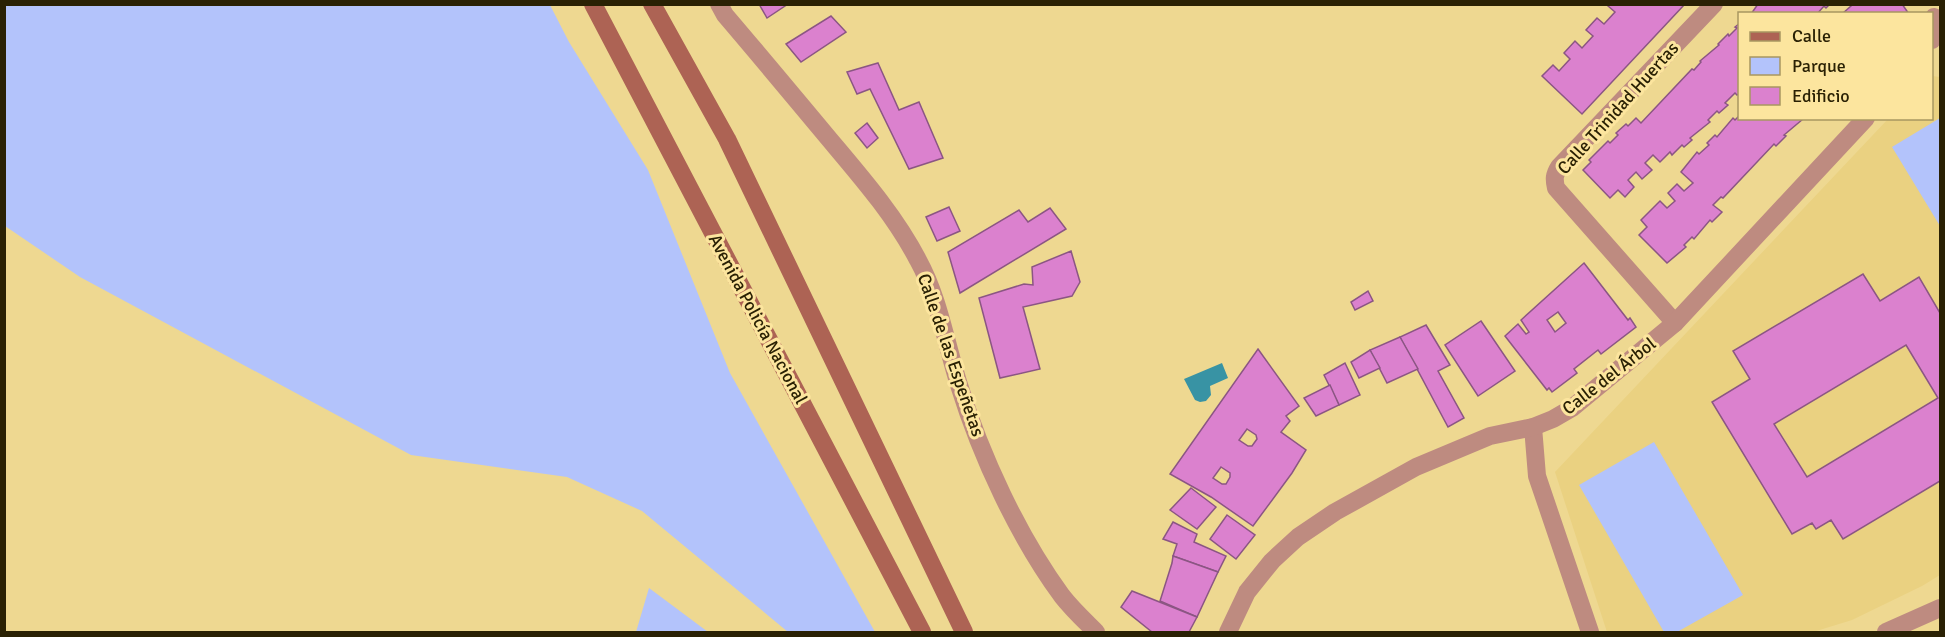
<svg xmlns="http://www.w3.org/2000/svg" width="1945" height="637" viewBox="0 0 1945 637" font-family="Signika,sans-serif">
<rect width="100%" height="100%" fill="#eed891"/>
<polygon fill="#ead181" points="1932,76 1940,77 1940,575 1922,586 1852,620 1813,632 1607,632 1555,472 1888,119 1932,118"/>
<g fill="#b3c3fb">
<polygon points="4,5 550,5 569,42 648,170 730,373 875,632 788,632 642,511 567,477 411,455 80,277 5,226"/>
<polygon points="1940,118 1940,226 1892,147"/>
<polygon points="1654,442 1743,595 1677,632 1664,632 1579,485"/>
<polygon points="649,588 708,632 636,632"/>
</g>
<polygon fill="#3893a4" points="1222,363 1228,378 1210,386 1211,395 1206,401 1200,402 1195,400 1184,379"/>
<g fill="#db81ce" stroke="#8b5683" stroke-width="1.5" fill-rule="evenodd">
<polygon points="759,4 788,4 767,18"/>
<polygon points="1610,4 1685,4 1582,114 1542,76 1553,65 1559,71 1570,59 1564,53 1575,41 1582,48 1593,36 1586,30 1597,18 1604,24 1615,12 1608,6"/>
<polygon points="1758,4 1830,4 1826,8 1824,6 1817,14 1751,14"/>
<polygon points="1849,4 1902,4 1909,14 1842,14 1851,6"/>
<polygon points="831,16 846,32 801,62 786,44"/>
<polygon points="1740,23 1740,93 1737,95 1735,93 1725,103 1728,105 1719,113 1717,111 1708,120 1710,122 1690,138 1692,140 1684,147 1682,145 1672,155 1670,152 1660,162 1653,155 1645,163 1652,170 1642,179 1636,172 1628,180 1634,187 1625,197 1618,190 1610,198 1583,170 1591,162 1589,160 1608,141 1610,143 1618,135 1616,133 1626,124 1628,126 1636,118 1641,123 1692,69 1694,70 1701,62 1700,61 1719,45 1718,44 1728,34 1729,36 1737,28 1735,27"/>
<polygon points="878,63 899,110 919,102 943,158 909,169 870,89 857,94 847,72"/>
<polygon points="1740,115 1740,118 1803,119 1784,135 1786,136 1776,146 1774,144 1723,198 1721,197 1713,205 1722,212 1712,222 1710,220 1694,239 1692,237 1684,245 1686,247 1667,263 1639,235 1647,227 1641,220 1660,201 1667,208 1675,201 1668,193 1677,184 1684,191 1693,183 1681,172 1697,152 1699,154 1709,145 1707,143 1715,135 1717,137 1733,118 1735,120"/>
<polygon points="867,123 878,138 867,148 855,133"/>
<polygon points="949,207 960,231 937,241 926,217"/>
<polygon points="1050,208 1066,229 960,293 948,252 1019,210 1028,222"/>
<polygon points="1071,251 1080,282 1072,296 1023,307 1040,369 1000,378 979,298 1024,284 1033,285 1032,267"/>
<path d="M1584 263 1628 320 1630 318 1636 327 1601 354 1598 350 1574 369 1577 373 1552 392 1549 388 1547 390 1505 336 1518 324 1526 334 1529 332 1521 320ZM1558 312 1566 323 1555 332 1547 320Z"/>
<path d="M1863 274 1880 301 1919 277 1940 313V481L1843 539 1831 520 1816 529 1812 523 1792 534 1712 402 1750 379 1733 351ZM1906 345 1938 398 1807 477 1774 424Z"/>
<polygon points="1368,291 1373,301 1355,310 1351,302"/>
<polygon points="1481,321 1515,371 1478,396 1445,345"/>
<polygon points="1426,325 1450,365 1438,371 1464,418 1448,427 1400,337"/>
<polygon points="1400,337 1418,369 1387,383 1370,350"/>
<path d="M1258 349 1299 406 1286 416 1290 421 1281 432 1306 450 1292 473 1253 526 1211 497 1170 474ZM1247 429 1256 435 1257 439 1252 446H1248L1239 440ZM1221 467 1230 473V477L1226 484H1222L1213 478Z"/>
<polygon points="1370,350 1380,368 1359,378 1351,362"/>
<polygon points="1345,363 1360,395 1339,405 1324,375"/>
<polygon points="1330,385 1339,405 1316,416 1304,398"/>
<polygon points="1191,488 1216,507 1197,529 1170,510"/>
<polygon points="1227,515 1255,535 1236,559 1210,539"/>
<polygon points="1173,522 1197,534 1194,542 1226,556 1218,572 1173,556 1177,544 1163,539"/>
<polygon points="1173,556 1218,572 1197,617 1160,601 1172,563"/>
<polygon points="1132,591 1197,617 1189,632 1152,632 1121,607"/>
</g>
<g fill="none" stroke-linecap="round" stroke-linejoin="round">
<g stroke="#be8b80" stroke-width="18">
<path d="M719 4 725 15C760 56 795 98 830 140 862 178 895 216 918 260 939 298 946 344 959 385 981 456 1018 536 1062 596 1072 609 1085 621 1096 632"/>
<polyline points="1932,40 1934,17"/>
<path d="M1675 323 1556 188C1554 179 1554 175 1559 167L1714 4"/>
<polyline points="1533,427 1537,476 1590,632"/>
<polyline points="1228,632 1247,592 1272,561 1298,537 1335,512 1416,467 1490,436 1533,427 1553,419 1572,408 1675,323 1866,118"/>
<polyline points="1886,632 1940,608"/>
</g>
<g stroke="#ad6354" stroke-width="18">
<polyline points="593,4 922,632"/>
<polyline points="652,4 727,139 964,632"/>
</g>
</g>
<g text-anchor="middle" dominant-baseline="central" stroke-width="6" stroke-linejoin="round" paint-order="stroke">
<g font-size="18" fill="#2a2104" stroke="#fce59e">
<text transform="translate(1618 108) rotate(-48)">Calle Trinidad Huertas</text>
<text transform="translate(758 319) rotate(62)">Avenida Policía Nacional</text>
<text transform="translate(951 355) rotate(71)">Calle de las Espeñetas</text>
<text transform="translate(1609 376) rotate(-38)">Calle del Árbol</text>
</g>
</g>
<rect width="1945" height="637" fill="none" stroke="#2a2104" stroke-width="12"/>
<rect x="1738" y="12" width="195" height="108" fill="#fce59e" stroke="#a89760" stroke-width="1.5"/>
<rect x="1750" y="32" width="30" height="9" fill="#ad6354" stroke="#a89760" stroke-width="1.5"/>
<text x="1792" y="42" font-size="18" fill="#2a2104">Calle</text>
<rect x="1750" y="57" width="30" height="18" fill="#b3c3fb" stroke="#a89760" stroke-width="1.5"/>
<text x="1792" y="72" font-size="18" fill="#2a2104">Parque</text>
<rect x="1750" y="87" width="30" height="18" fill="#db81ce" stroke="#a89760" stroke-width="1.5"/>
<text x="1792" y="102" font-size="18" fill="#2a2104">Edificio</text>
</svg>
